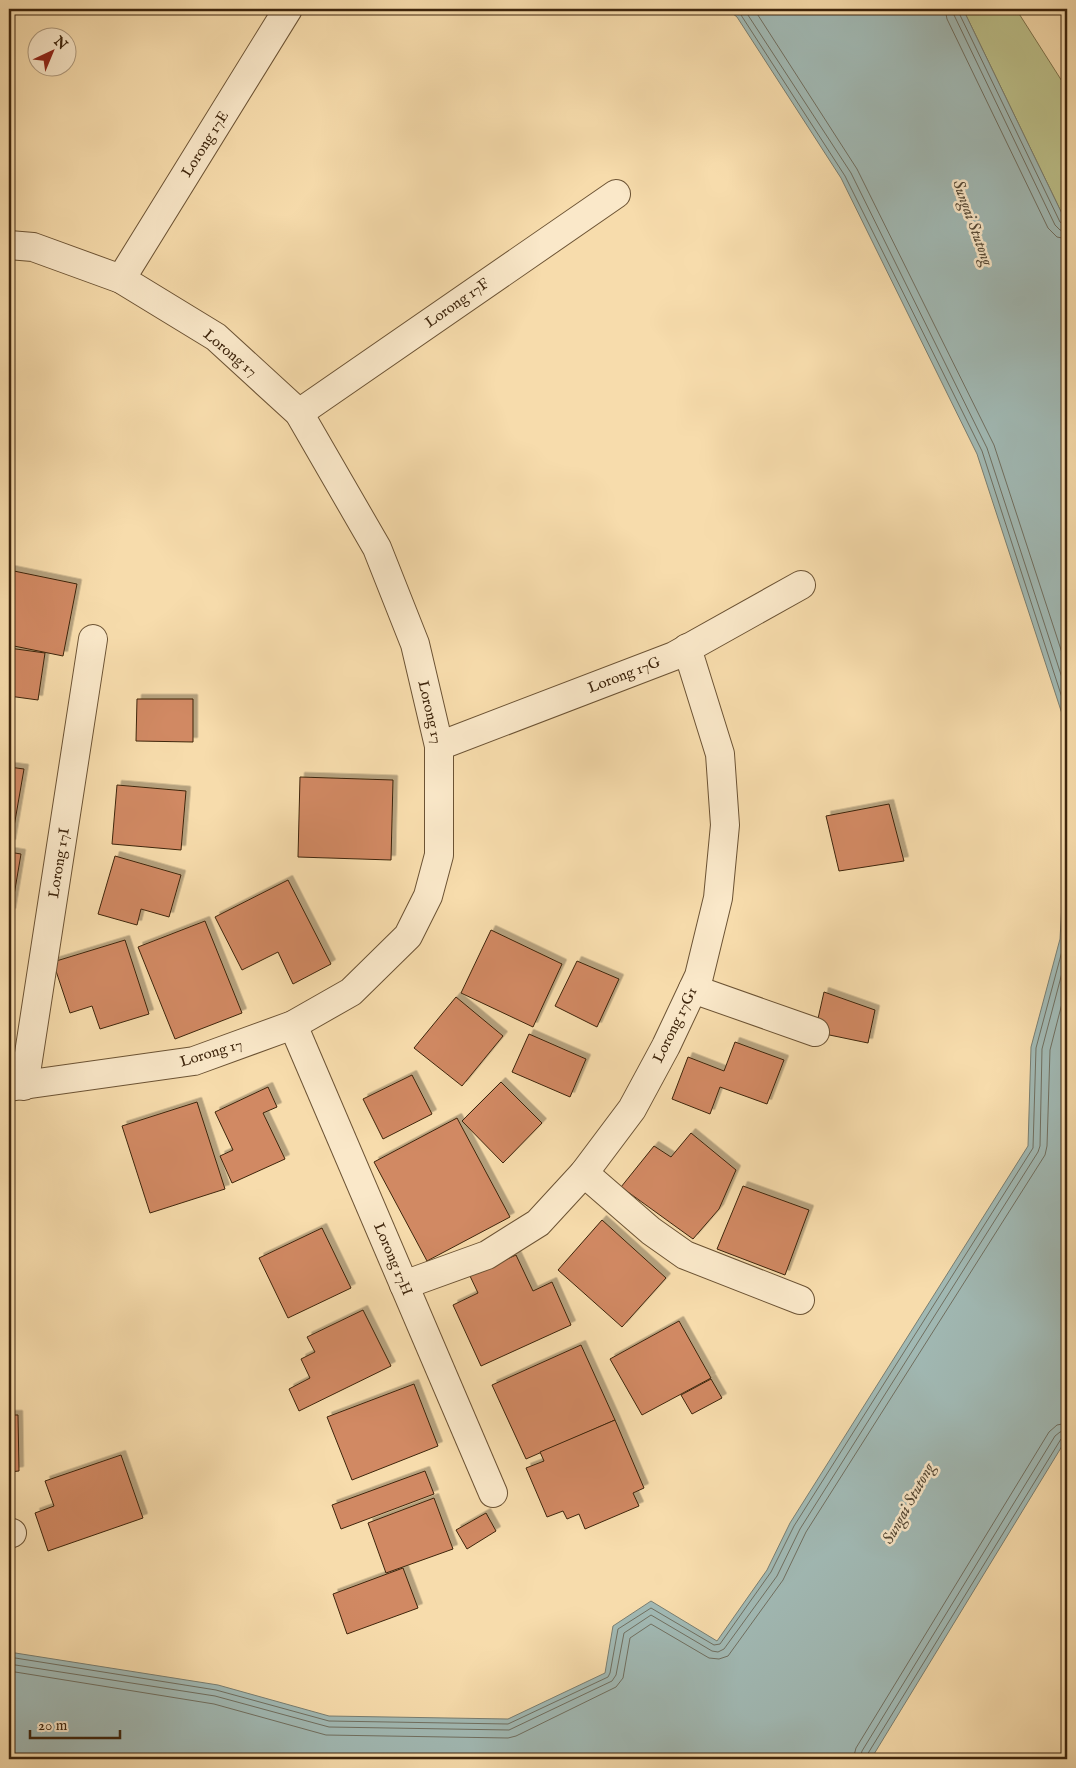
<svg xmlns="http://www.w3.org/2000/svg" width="1076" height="1768" viewBox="0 0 1076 1768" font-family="'IM FELL English',serif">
<defs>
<filter id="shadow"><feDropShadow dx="4.5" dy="-4.5" stdDeviation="0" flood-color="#0004"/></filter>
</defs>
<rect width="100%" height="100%" fill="#f7dcac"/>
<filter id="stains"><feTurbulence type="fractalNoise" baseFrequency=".004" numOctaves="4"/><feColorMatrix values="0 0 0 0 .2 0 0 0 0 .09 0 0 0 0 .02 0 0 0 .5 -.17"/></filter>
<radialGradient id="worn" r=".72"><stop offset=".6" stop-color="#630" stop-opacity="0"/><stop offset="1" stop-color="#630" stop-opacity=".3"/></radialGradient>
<polygon fill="#bcc08a" stroke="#7d724b" points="963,9 1016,9 1067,89 1067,224"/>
<g fill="#a1b9b4" stroke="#797e71">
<polygon points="727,9 963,9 1067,224 1067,729 977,454 841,178 737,17"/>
<polygon points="1067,814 1067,1438 871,1759 9,1759 9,1652 218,1685 329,1716 508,1719 605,1673 613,1626 651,1601 717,1641 767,1570 790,1523 1028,1146 1031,1047 1060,939"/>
</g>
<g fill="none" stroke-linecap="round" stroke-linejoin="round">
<g stroke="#706f60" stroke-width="1">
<polyline points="735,9 741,15 845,176 982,451 1067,713"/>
<polyline points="744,9 851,173 987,448 1067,693"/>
<polyline points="754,9 857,169 994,445 1067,668"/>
<polyline points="945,9 947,19 1048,228 1057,237 1067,239"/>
<polyline points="953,9 954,15 1055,225 1060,230 1067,231"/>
<polyline points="959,9 959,13 1060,222 1063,224 1067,225"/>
<polyline points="9,1657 216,1690 329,1721 508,1724 608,1677 610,1673 618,1629 651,1608 714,1645 720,1644 771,1572 794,1526 1033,1148 1036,1048 1065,940 1067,898"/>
<polyline points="9,1664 215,1696 329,1727 509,1730 612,1681 616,1675 624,1633 651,1615 712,1651 718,1652 724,1649 777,1576 800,1529 1038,1152 1040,1146 1042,1049 1067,954"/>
<polyline points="9,1671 214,1704 326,1735 508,1738 516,1736 616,1687 623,1678 630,1638 651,1624 709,1658 719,1659 728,1656 783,1580 806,1532 1045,1155 1047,1146 1050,1050 1067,984"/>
<polyline points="853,1759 856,1748 1049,1432 1057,1425 1067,1423"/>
<polyline points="860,1759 862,1751 1055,1436 1060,1432 1067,1430"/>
<polyline points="867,1759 867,1755 1061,1439 1067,1437"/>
</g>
</g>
<g fill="#d18964" stroke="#3e250c" filter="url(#shadow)">
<polygon points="9,570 77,584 63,656 9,645"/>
<polygon points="9,648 45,653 38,700 9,696"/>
<polygon points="137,699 193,699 193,742 136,741"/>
<polygon points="9,767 24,769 11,844 9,843"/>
<polygon points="300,777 393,780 391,860 298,857"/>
<polygon points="117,785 186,791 181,850 112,844"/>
<polygon points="889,804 904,861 839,871 826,816"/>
<polygon points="9,852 21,854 11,913 9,912"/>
<polygon points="115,856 181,875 169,917 141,909 137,925 98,914"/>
<polygon points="288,880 331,964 293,984 278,952 242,970 215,917"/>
<polygon points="205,921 242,1013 175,1039 138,947"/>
<polygon points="491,930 562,964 533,1027 461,993"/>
<polygon points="125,940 149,1014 100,1029 92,1006 70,1013 53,962"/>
<polygon points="577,961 619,979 597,1027 555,1006"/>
<polygon points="824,992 875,1010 868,1043 815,1032"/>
<polygon points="456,997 503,1036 462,1086 414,1048"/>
<polygon points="529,1034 586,1059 570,1097 512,1072"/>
<polygon points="735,1042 784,1060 767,1104 720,1087 710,1114 672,1099 688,1057 724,1071"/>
<polygon points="412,1075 432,1114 383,1139 363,1099"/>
<polygon points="501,1082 542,1123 503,1163 462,1121"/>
<polygon points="268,1087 277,1107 263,1113 285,1159 232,1183 220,1156 233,1150 215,1112"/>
<polygon points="197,1102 225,1189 150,1213 122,1126"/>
<polygon points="457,1118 510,1217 427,1261 374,1162"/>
<polygon points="691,1133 736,1170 719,1209 693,1239 621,1187 654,1146 671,1157"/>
<polygon points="743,1186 809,1210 785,1275 717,1249"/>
<polygon points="602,1220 666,1278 622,1327 558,1270"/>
<polygon points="322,1228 351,1288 288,1318 259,1258"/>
<polygon points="516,1255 533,1291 552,1282 571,1325 481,1366 453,1305 478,1293 470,1276"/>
<polygon points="363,1310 391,1366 299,1411 289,1389 310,1378 301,1359 315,1352 307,1337"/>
<polygon points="679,1321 711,1378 642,1415 610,1359"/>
<polygon points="581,1345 615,1420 526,1459 492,1385"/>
<polygon points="711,1379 722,1398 692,1414 681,1395"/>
<polygon points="414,1384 438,1446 352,1480 327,1417"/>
<polygon points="9,1415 18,1415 19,1471 9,1472"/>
<polygon points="615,1420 644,1488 633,1493 639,1506 585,1529 579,1514 567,1519 563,1511 547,1517 526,1468 544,1461 540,1452"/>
<polygon points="121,1455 143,1518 48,1551 35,1513 54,1506 45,1481"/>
<polygon points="425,1471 434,1494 341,1529 332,1505"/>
<polygon points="434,1498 453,1549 386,1573 368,1523"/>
<polygon points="486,1513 496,1531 467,1549 456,1530"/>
<polygon points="403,1568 418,1608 347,1634 333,1594"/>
</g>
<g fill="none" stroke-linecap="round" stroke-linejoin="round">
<g stroke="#6c5334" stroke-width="30">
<g id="street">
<polyline points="9,245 33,247 121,279 216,337 299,413 377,548 415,644 439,746 439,855 428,896 408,936 351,992 293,1025 194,1061 9,1087"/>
<polyline points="121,279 288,9"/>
<polyline points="299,413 616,194"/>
<polyline points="439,746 674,656 801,585"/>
<polyline points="693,989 815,1032"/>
<polyline points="293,1025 493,1493"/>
<polyline points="24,1086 93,639"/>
<polyline points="584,1173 651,1231 685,1255 800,1300"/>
<polyline points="404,1285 487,1255 538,1223 584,1173 632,1109 666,1046 699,976 718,898 725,825 720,754 687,648"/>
<polyline points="9,1532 12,1533"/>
</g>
</g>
<use href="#street" stroke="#fae8c9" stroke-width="28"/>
</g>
<g text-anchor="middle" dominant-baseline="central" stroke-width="5" stroke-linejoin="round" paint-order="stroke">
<g font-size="15" fill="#3e250c" stroke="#fae8c9">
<text transform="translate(205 144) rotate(-58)">Lorong 17E</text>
<text transform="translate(457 303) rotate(-35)">Lorong 17F</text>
<text transform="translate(230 353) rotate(40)">Lorong 17</text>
<text transform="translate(624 675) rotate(-21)">Lorong 17G</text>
<text transform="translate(430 712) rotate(77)">Lorong 17</text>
<text transform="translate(59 863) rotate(-81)">Lorong 17I</text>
<text transform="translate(675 1025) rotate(-64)">Lorong 17G1</text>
<text transform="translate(211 1053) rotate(-17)">Lorong 17</text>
<text transform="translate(393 1259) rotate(67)">Lorong 17H</text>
</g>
<g font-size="16" font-style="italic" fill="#574a36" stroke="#fae8c9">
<text transform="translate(972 223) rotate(70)">Sungai Stutong</text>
<text transform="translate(909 1504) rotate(-61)">Sungai Stutong</text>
</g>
</g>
<rect width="1076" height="1768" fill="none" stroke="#f7dcac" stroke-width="30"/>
<rect x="10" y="10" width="1056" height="1748" fill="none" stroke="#3e250c" stroke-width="2.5"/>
<rect x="15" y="15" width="1046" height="1738" fill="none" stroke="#3e250c"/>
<g transform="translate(52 52) rotate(44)"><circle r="24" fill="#fae8c9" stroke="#af9a7d"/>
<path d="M0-4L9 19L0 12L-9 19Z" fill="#8f2418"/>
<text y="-8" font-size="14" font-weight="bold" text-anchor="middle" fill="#3e250c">N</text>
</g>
<path d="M30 1730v8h90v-8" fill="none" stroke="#3e250c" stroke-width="2.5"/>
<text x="38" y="1730" font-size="15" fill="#3e250c" stroke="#fae8c9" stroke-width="4" paint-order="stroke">20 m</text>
<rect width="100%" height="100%" filter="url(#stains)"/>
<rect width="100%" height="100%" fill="url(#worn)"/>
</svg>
